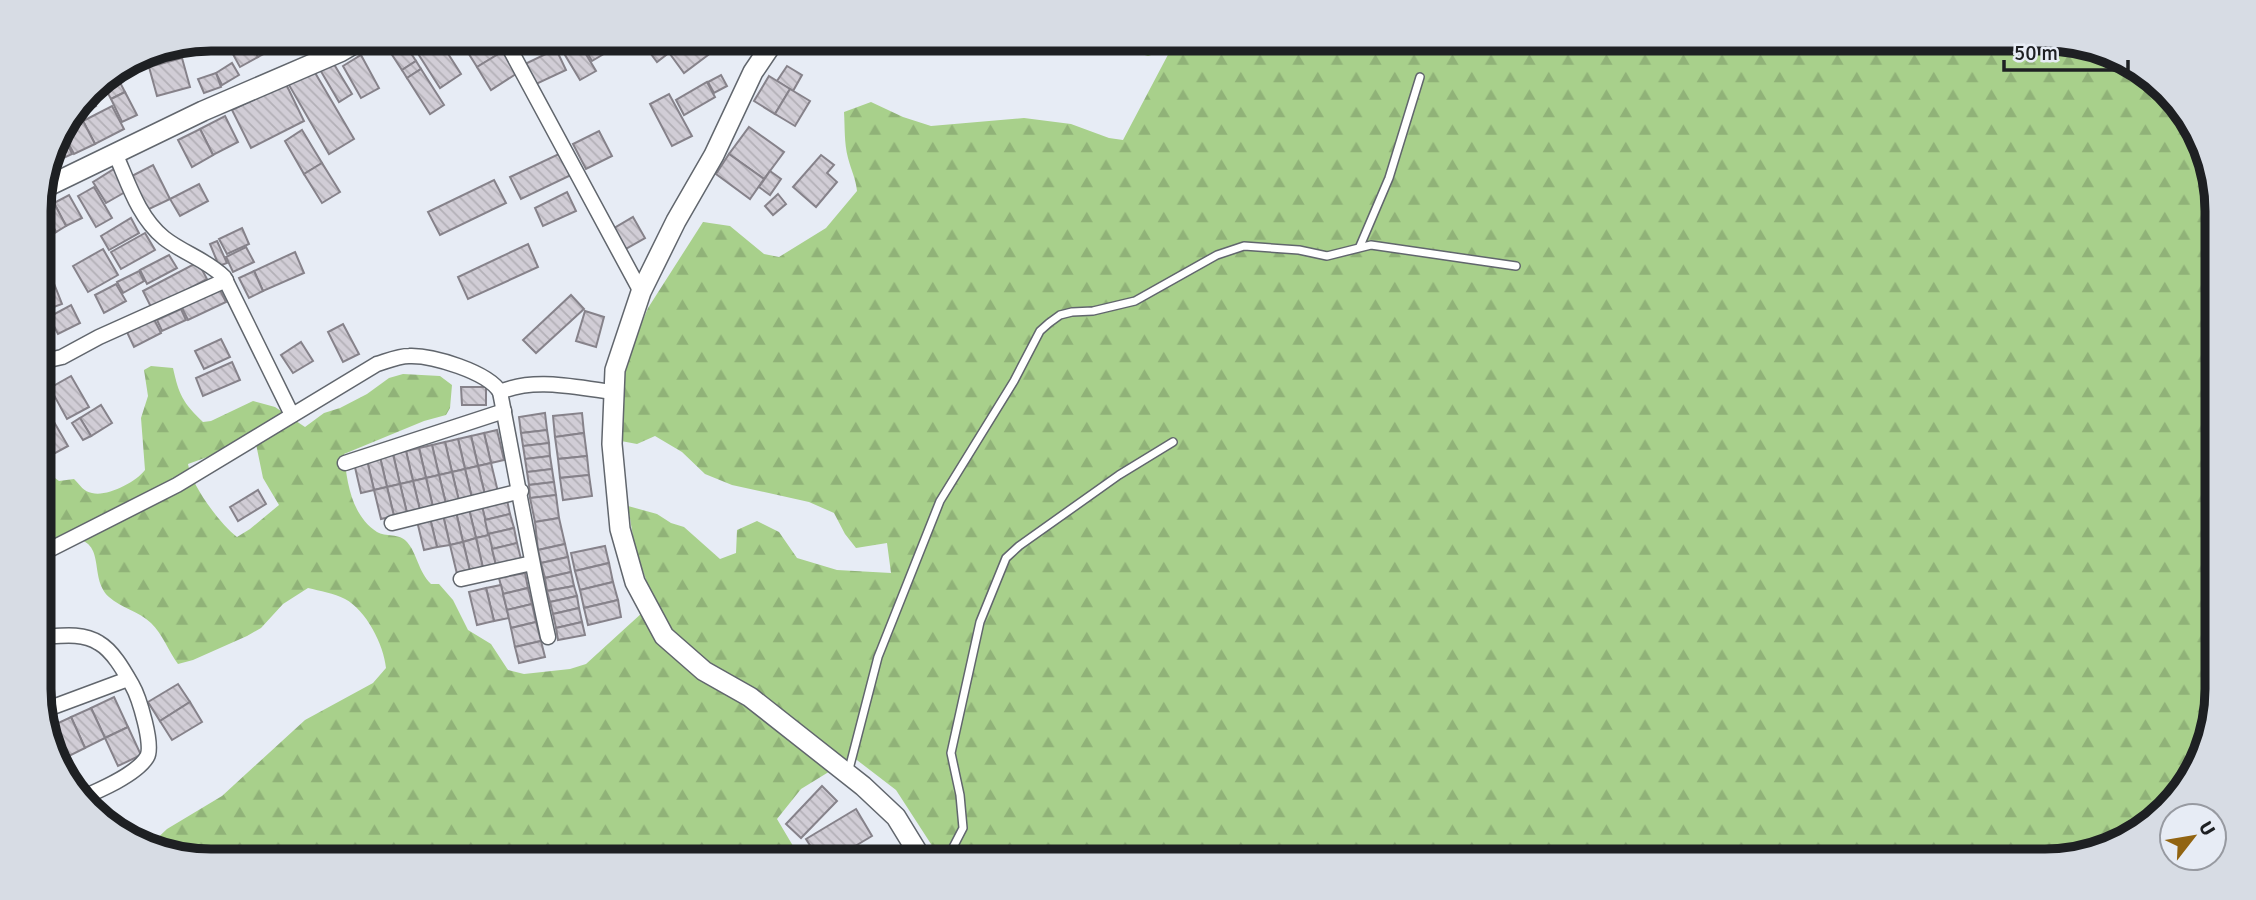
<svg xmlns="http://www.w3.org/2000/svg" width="2256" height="900" viewBox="0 0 2256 900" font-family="Signika,sans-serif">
<defs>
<pattern id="forest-firs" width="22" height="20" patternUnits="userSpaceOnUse" patternTransform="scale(1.75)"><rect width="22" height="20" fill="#a8d08b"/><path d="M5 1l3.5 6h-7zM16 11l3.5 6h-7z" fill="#90b278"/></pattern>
<pattern id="building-back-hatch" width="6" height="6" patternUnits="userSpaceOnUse" patternTransform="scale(1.75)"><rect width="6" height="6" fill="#d1cdd6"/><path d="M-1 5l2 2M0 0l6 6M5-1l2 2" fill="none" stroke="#b3b0b7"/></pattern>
</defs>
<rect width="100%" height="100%" fill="#e7ecf5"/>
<path fill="url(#forest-firs)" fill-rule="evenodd" d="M1093 39H2046L2101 48 2182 105 2216 188 2208 745 2150 826 2056 861H942L896 790 853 757 801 789 777 819 802 861H210L155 852 148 847 167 829 222 796 305 720 373 683 386 668C384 645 366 610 345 599 334 593 320 591 308 588L283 604 261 628 247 636 193 660 178 664C169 652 162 633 151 623 139 611 121 608 109 597 85 575 114 531 54 539L41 521 40 463 47 472 59 481 74 479C80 485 84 492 92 493 107 497 136 482 145 470L141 418 148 396 144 370 151 366 173 368C179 395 183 403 203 422L211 421 253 401 275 407 305 427 324 413 340 408 367 394 389 378 403 374 440 376 452 385 450 408 446 415 424 421 344 454C347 482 351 515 377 532 385 537 400 533 407 542 417 553 418 571 431 584H439L453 600 468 630 491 644 508 670 524 674 570 669 586 664 654 602 635 549 628 506 657 514 671 523 684 527 720 559 736 553 737 530 757 521 779 532 797 558 837 570 891 573 887 543 856 548 845 534 834 513 809 502 732 485 705 474 682 452 655 436 637 444 621 441 625 362 648 308 703 222 730 226 764 254 779 257 826 228 857 191C856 179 851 170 848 158 844 143 845 127 844 112L871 102 903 117 931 126 1024 118 1071 124 1109 138 1123 140 1171 49 1148 56ZM245 436 256 444 263 478 279 505 250 529 237 537C220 524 191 485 188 464L213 455Z"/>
<g fill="url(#building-back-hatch)" stroke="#86828a" stroke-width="2">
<polygon points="224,38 248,38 258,57 240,67"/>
<polygon points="248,38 273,38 277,47 258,57"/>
<polygon points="381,38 401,38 416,61 402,70"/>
<polygon points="408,38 438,38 461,74 440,88"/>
<polygon points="442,38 467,38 468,40 450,52"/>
<polygon points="489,38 498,38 505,50 477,67 467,51"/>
<polygon points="515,38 545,38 523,52"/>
<polygon points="591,38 615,38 619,45 592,61 582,44"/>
<polygon points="656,38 688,38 657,62 645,46"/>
<polygon points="691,38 696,38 708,55 684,73 670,54"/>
<polygon points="581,46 596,71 580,80 565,55"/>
<polygon points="556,49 566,70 534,85 525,64"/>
<polygon points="505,50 519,72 491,90 477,67"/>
<polygon points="361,55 379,88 361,98 343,66"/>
<polygon points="182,58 190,87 157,96 149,67"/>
<polygon points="332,61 352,94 339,102 319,68"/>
<polygon points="416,61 421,69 407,78 402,70"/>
<polygon points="232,63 239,75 222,85 216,73"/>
<polygon points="787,66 802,75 793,91 777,81"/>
<polygon points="421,69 444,105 430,114 407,78"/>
<polygon points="114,71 125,92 111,99 100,79"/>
<polygon points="314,71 354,139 329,154 289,85"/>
<polygon points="216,73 221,87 204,93 198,79"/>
<polygon points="721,75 727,86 714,93 708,82"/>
<polygon points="769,76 790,89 775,114 754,101"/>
<polygon points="707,82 715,97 684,115 676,100"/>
<polygon points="286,84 304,121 251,148 232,110"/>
<polygon points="790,89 810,101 795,126 775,114"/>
<polygon points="89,92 96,106 69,120 69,118"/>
<polygon points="125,92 137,115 122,122 111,99"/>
<polygon points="669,94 692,136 672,146 650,104"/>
<polygon points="112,106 124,129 95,144 83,121"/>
<polygon points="225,116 238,142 213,155 200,129"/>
<polygon points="83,121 95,144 74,154 62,131"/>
<polygon points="749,127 784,152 764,179 729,154"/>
<polygon points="200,129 213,155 192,167 178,140"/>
<polygon points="302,130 322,163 304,174 285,141"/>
<polygon points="599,131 612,156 586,169 573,144"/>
<polygon points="63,133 72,154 55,162 51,153 56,137"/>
<polygon points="561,153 571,175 521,199 510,177"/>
<polygon points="729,154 764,179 750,199 716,174"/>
<polygon points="821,155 834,165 827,173 837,182 816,207 793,187"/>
<polygon points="322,163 340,192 322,203 304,174"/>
<polygon points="153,165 170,199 147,210 130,177"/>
<polygon points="114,169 127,191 106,203 93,182"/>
<polygon points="770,171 781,179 770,195 759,187"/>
<polygon points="494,180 506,203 440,235 428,212"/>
<polygon points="199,184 208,201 180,216 170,199"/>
<polygon points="94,187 112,218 96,227 78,196"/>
<polygon points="567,192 576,211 543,226 535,208"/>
<polygon points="778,194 786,204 773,215 765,206"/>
<polygon points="69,195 82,218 66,226 54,203"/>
<polygon points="54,203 66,226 56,232 43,209"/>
<polygon points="43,209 56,232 40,241 39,211"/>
<polygon points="633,217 645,238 622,251 611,230"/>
<polygon points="131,218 139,233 109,250 101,236"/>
<polygon points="242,228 249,244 227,254 219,239"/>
<polygon points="145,233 155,250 121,269 111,252"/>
<polygon points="217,241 227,263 219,266 210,244"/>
<polygon points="528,244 538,267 468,299 458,277"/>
<polygon points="246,247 254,262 233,272 226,257"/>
<polygon points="103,249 118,275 88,292 73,266"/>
<polygon points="295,252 304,273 263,291 254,271"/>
<polygon points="169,255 177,268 147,284 140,270"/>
<polygon points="198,262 207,279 152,309 143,291"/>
<polygon points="139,271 144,281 123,293 117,282"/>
<polygon points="254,271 263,291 249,298 239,278"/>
<polygon points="53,281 62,304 40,312 39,286"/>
<polygon points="116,284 126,301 104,313 95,295"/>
<polygon points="217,284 226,302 188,320 179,302"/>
<polygon points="571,295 584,309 536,353 523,340"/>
<polygon points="71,305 80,323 58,334 49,317"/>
<polygon points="181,309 186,320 162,331 157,320"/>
<polygon points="585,311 604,317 596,347 576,341"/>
<polygon points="153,317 161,333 134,347 126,330"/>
<polygon points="343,324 359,354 343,362 328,332"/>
<polygon points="221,339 230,357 204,369 195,351"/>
<polygon points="301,342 313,361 293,373 281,355"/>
<polygon points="232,362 240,380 203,396 196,378"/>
<polygon points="71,376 89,407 67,419 50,388"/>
<polygon points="461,387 486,387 486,405 462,405"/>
<polygon points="101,405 112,423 91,436 80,418"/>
<polygon points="545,413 547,430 521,433 519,417"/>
<polygon points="582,413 584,433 555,437 553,416"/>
<polygon points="80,418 91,436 83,440 72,423"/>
<polygon points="54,422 68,446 48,457 40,442 40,430"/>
<polygon points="497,430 504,460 491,463 484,433"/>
<polygon points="547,430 549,443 523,446 521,433"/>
<polygon points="484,433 491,463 478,466 471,436"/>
<polygon points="584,433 587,456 558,459 555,437"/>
<polygon points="471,436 478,466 465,469 458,439"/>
<polygon points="458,439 465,469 452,472 445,442"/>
<polygon points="445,442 452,472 439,475 432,445"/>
<polygon points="549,443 550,456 525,459 523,446"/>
<polygon points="432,445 439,475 426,478 419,448"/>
<polygon points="419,448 426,478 413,481 406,451"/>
<polygon points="406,451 413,481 400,484 393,454"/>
<polygon points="393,454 400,484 387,487 380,457"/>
<polygon points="550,456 552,469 527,472 525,459"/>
<polygon points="587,456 589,475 560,478 558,459"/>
<polygon points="380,457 387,487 374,490 367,460"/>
<polygon points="367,460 374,490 361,493 354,463"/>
<polygon points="491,463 498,492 485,495 478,466"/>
<polygon points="478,466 485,495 472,498 465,469"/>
<polygon points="465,469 472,498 459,501 452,472"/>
<polygon points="552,469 554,482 529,485 527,472"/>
<polygon points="452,472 459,501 446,504 439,475"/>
<polygon points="439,475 446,504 433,507 426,478"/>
<polygon points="589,475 592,496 563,500 560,478"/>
<polygon points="426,478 433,507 420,510 413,481"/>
<polygon points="413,481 420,510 407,513 400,484"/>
<polygon points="554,482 556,495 530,498 529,485"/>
<polygon points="400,484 407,513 394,516 387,487"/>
<polygon points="387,487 394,516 381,519 374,490"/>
<polygon points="258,490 266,504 238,521 230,507"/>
<polygon points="556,495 559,518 535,522 530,498"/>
<polygon points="507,500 510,514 485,520 482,506"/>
<polygon points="482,506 489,535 476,538 469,509"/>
<polygon points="469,509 476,538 463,542 456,512"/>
<polygon points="456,512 463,542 450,545 443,515"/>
<polygon points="510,514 514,528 488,534 485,520"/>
<polygon points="443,515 450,545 437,547 430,518"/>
<polygon points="430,518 437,547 424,550 417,521"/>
<polygon points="559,518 565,544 538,550 535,522"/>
<polygon points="514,528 517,543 492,549 488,534"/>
<polygon points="489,535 496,565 483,568 476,538"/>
<polygon points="476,538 483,568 470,571 463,542"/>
<polygon points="463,542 470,571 457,574 450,545"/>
<polygon points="517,543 521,559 496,565 492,549"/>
<polygon points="565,544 568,557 541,563 538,550"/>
<polygon points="605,546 609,563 575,571 571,553"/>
<polygon points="568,557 571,572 545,578 541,563"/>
<polygon points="609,563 613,582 580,590 575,571"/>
<polygon points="571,572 574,586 547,591 545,578"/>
<polygon points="525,573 528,588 503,594 499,578"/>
<polygon points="613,582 618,600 584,608 580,590"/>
<polygon points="501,585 509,618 494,621 486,588"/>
<polygon points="574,586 577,596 550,602 547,591"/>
<polygon points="486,588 494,621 477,625 469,592"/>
<polygon points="528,588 532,604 507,610 503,594"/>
<polygon points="577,596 579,608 553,614 550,602"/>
<polygon points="618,600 621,617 588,625 584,608"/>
<polygon points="532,604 536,622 511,628 507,610"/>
<polygon points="579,608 582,622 556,628 553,614"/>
<polygon points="536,622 541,641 515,647 511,628"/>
<polygon points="582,622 585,635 558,640 556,628"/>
<polygon points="541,641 545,657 519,663 515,647"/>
<polygon points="178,684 190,702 160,721 148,702"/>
<polygon points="114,697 128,727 105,738 91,708"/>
<polygon points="190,702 202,722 172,740 160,721"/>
<polygon points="91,708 105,738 85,748 71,717"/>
<polygon points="71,717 85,748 69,756 54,725"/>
<polygon points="54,725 69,756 60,760 45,729"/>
<polygon points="128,727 141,755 118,766 105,738"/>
<polygon points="822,786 837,801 801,838 786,824"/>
<polygon points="856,809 872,836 830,861 820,861 806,839"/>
</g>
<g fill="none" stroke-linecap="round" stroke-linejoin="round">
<g stroke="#61666d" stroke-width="10">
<g id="lane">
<polyline points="1360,246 1389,178 1420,77"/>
<polyline points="848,773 878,657 940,501 1014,381 1040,331 1049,323 1060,315 1072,312 1093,311 1135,301 1217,255 1244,246 1299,250 1327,256 1371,245 1516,266"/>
<polyline points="946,861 963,828 960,795 951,753 980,622 1006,558 1019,546 1119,475 1173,442"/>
</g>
</g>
<g stroke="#61666d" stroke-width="17">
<g id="street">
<polyline points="504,38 641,292"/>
<path d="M115 153C128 182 138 217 164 238 183 253 207 260 224 277L292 415"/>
<polyline points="40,362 62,357 99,337 226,280"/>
<polyline points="345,463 504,411"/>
<polyline points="392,523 521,491"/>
<path d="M41 554 177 485 377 364C387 361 399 356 409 356 432 355 488 372 500 392"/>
<polyline points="461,579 532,563"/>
<path d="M41 637C60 636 82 632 99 643 113 651 124 671 132 685 139 697 154 746 147 757 136 775 98 791 79 799"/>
<path d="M548 637C530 556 516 474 500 392 536 377 576 388 614 392"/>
<polyline points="42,711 128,679"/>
</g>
</g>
<g stroke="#61666d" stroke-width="22">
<g id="secondary">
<polyline points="776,38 753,72 714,155 676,221 641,292 615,370 612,444 620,529 635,582 664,636 704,671 750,697 863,786 896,817 923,861"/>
<polyline points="42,189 203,111 340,52 364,38"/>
</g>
</g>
<use href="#lane" stroke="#fff" stroke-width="7"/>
<use href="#street" stroke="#fff" stroke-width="14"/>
<use href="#secondary" stroke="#fff" stroke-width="19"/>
</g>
<path d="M0 0H2256V900H0ZM211 51H2045A160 160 0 0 1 2205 211V689A160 160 0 0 1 2045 849H211A160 160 0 0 1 51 689V211A160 160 0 0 1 211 51Z" fill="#d7dce4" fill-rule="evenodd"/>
<path fill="none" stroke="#1e2023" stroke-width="9" d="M211 51H2045A160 160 0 0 1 2205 211V689A160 160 0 0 1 2045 849H211A160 160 0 0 1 51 689V211A160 160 0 0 1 211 51Z"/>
<g transform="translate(2193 837) rotate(59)"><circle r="33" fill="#e7ecf5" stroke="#979aa1" stroke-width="2"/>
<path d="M0-5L12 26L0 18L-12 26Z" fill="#926411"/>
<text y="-10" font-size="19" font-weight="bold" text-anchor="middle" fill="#1e2023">U</text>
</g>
<path d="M2004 60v10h124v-10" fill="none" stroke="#1e2023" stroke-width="3.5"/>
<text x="2014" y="60" font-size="21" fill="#1e2023" stroke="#e7ecf5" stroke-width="5" paint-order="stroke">50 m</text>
</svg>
